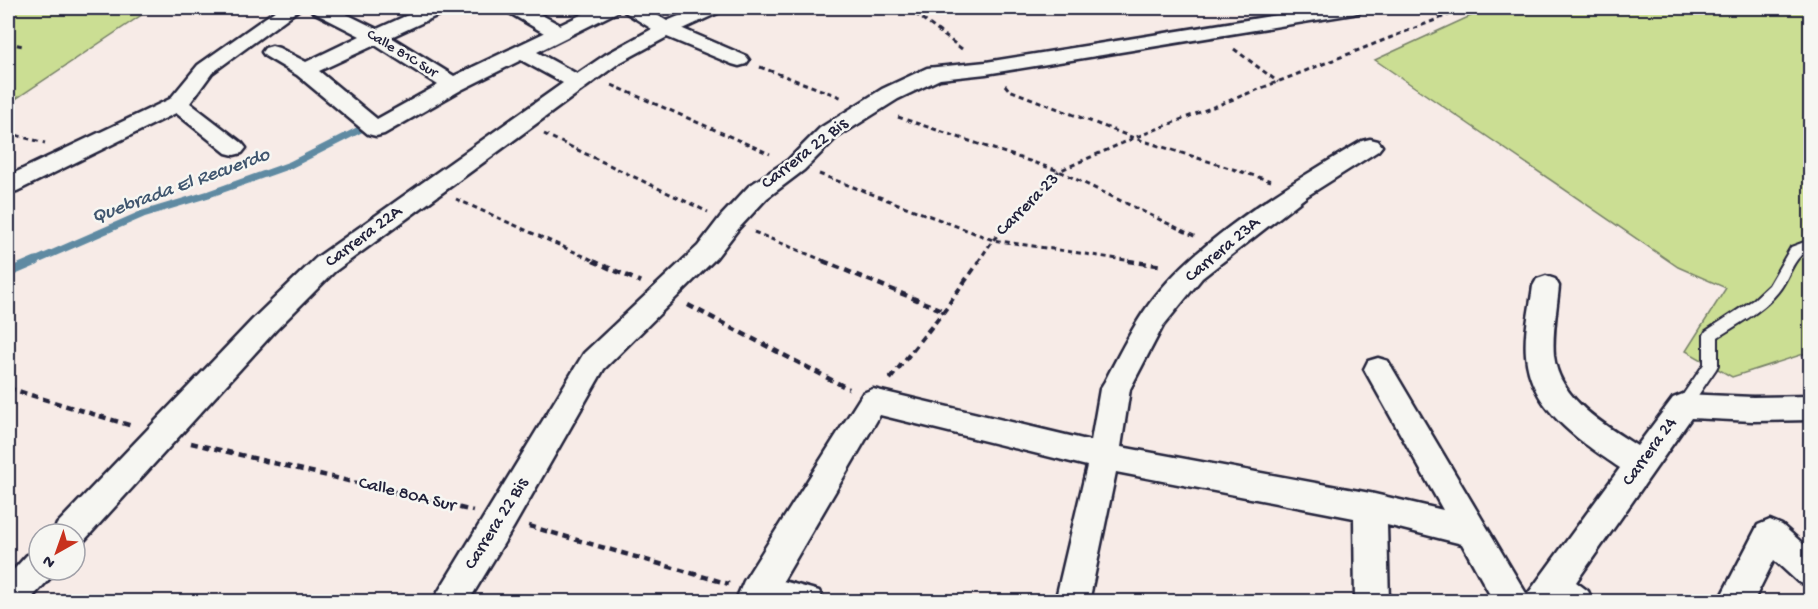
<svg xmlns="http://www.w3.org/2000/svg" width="1818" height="609" viewBox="0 0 1818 609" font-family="'Gochi Hand',sans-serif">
<rect width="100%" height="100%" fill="#f7ebe7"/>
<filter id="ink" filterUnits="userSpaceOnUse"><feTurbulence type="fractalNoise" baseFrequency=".0167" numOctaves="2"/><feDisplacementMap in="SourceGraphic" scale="12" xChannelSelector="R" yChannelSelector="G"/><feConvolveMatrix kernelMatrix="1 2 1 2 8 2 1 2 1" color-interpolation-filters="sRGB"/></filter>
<g filter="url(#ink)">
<g fill="#cbde93" stroke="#768067" stroke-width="1.5">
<polygon points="8,8 152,8 8,104"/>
<polygon points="1488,8 1810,8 1810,352 1732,377 1686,351 1726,288 1678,267 1375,60"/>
</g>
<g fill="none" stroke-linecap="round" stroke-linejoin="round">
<polyline stroke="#5e8aa2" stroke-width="7" points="33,262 143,214 209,194 290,165 363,128"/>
<polyline stroke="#5e8aa2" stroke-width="9" points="8,273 36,261"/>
<g stroke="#22223b" stroke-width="4">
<path id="service" d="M1810 240V249C1792 257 1790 278 1778 292 1762 312 1738 324 1718 337V365L1716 369 1688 410 1683 412 1678 410 1676 406 1678 402 1704 364V335L1706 331 1753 300 1769 285 1791 247Z"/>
</g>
<g stroke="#22223b" stroke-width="5">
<g id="minor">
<polygon points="279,8 301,8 212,73 190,103 242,143 246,148 242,153 234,155 226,153 176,113 17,191 8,193 8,176 170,99 198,65"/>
<path d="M310 8H334L377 29 423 8H448L445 12 391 37 454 76 544 33 508 12 505 8H529L560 25 595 8H620L617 12 537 52 577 74 605 55 652 29 625 12 622 8H645L667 21 698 8H723L720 12 683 29 746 56 749 60 746 64 739 66 732 64 667 37 619 63 334 272 276 330 81 544 75 546V534H53L57 524 256 316 316 258 563 83 521 60 461 90 384 134 376 136 368 134 297 75 265 56 262 52 265 48 272 46 279 48 306 62 360 36 313 12ZM375 45 438 85 377 119 319 71Z"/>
<polygon points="1320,8 1363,8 1360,12 1353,14 986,74 940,79 898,99 836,138 804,170 767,198 739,228 716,258 604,369 513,528 468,602 432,602 584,353 698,246 721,216 749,186 788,160 820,128 882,89 927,68 986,62"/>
<path d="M1370 139 1378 141 1382 146 1378 151 1307 196 1202 278 1163 326 1130 389 1121 447 1370 493 1443 510 1364 369 1368 361 1378 358 1388 361 1527 595 1620 468C1580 441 1530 409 1526 355 1524 332 1530 309 1533 286L1537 279 1546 276 1555 279 1559 286C1557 309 1552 333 1554 356 1559 399 1603 424 1637 446L1673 398 1683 394 1753 397 1810 396V420L1753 421 1691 418 1576 582 1588 591 1593 602H1494L1462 544 1387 525 1389 602H1355L1354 518 1116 472 1089 602H1055L1087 466 880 415 783 581 819 591 824 602H735L744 581 863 393 873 389 1091 441 1100 389 1105 381C1117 358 1129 334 1143 313 1189 243 1291 183 1362 141Z"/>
<polygon points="1770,520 1782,525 1810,550 1810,586 1798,582 1774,560 1753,602 1718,602 1758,525"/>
<polygon points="39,551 39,570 54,570 51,577 28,602 8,602 8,576 27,555"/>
</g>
</g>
<g stroke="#22223b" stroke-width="3" stroke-dasharray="5 4" stroke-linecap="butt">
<polyline points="908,8 962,49"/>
<polyline points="8,43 23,46"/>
<polyline points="1234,49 1278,82"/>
<polyline points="760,67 843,98"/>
<polyline points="612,85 770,154"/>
<polyline points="1005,85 1009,90 1134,138 1271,181"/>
<polyline points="898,117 1059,171 1196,237"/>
<polyline points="8,133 45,143"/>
<polyline points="544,134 708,212"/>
<polyline points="819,174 993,240 1138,262"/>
<polyline points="456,199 597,262"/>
<polyline points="754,232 827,262"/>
<polyline points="978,262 993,240 1059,171 1134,138 1466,8"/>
</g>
<g stroke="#22223b" stroke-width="4.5" stroke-dasharray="7 5" stroke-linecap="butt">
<polyline points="593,261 641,282"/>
<polyline points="823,261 944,311"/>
<polyline points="1128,261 1163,266"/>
<polyline points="688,305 849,389"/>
<polyline points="890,379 944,311 979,261"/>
<polyline points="8,388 132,426"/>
<polyline points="191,443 473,511"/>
<polyline points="529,526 729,584"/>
</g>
<use href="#service" fill="#f6f6f2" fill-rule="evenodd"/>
<use href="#minor" fill="#f6f6f2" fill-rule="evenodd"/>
</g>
</g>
<g text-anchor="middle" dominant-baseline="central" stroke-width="5" stroke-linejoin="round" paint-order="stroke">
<g font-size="15" fill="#22223b" stroke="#f6f6f2">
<text transform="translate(402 54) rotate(31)">Calle 81C Sur</text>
</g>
<g font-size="18" fill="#22223b" stroke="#f6f6f2">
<text transform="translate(805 154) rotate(-38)">Carrera 22 Bis</text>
<text transform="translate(1028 205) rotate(-45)">Carrera 23</text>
<text transform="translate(364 237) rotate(-37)">Carrera 22A</text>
<text transform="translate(1223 250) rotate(-40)">Carrera 23A</text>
<text transform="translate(1650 452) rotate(-54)">Carrera 24</text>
<text transform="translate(407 495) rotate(14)">Calle 80A Sur</text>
<text transform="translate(497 524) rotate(-58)">Carrera 22 Bis</text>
</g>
<g font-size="20" font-style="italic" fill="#40566f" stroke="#f6f6f2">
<text transform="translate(181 187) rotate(-20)">Quebrada El Recuerdo</text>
</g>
</g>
<rect width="1818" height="609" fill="none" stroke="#f6f6f2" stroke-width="30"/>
<rect x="15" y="15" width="1788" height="579" fill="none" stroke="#22223b" stroke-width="2" filter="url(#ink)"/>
<g transform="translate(57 552) rotate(220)"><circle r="28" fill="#f6f6f2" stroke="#a1a1a9" stroke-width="1.5"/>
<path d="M0-4.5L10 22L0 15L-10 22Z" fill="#c8321e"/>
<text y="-9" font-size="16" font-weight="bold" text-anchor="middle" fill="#22223b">N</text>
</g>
</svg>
